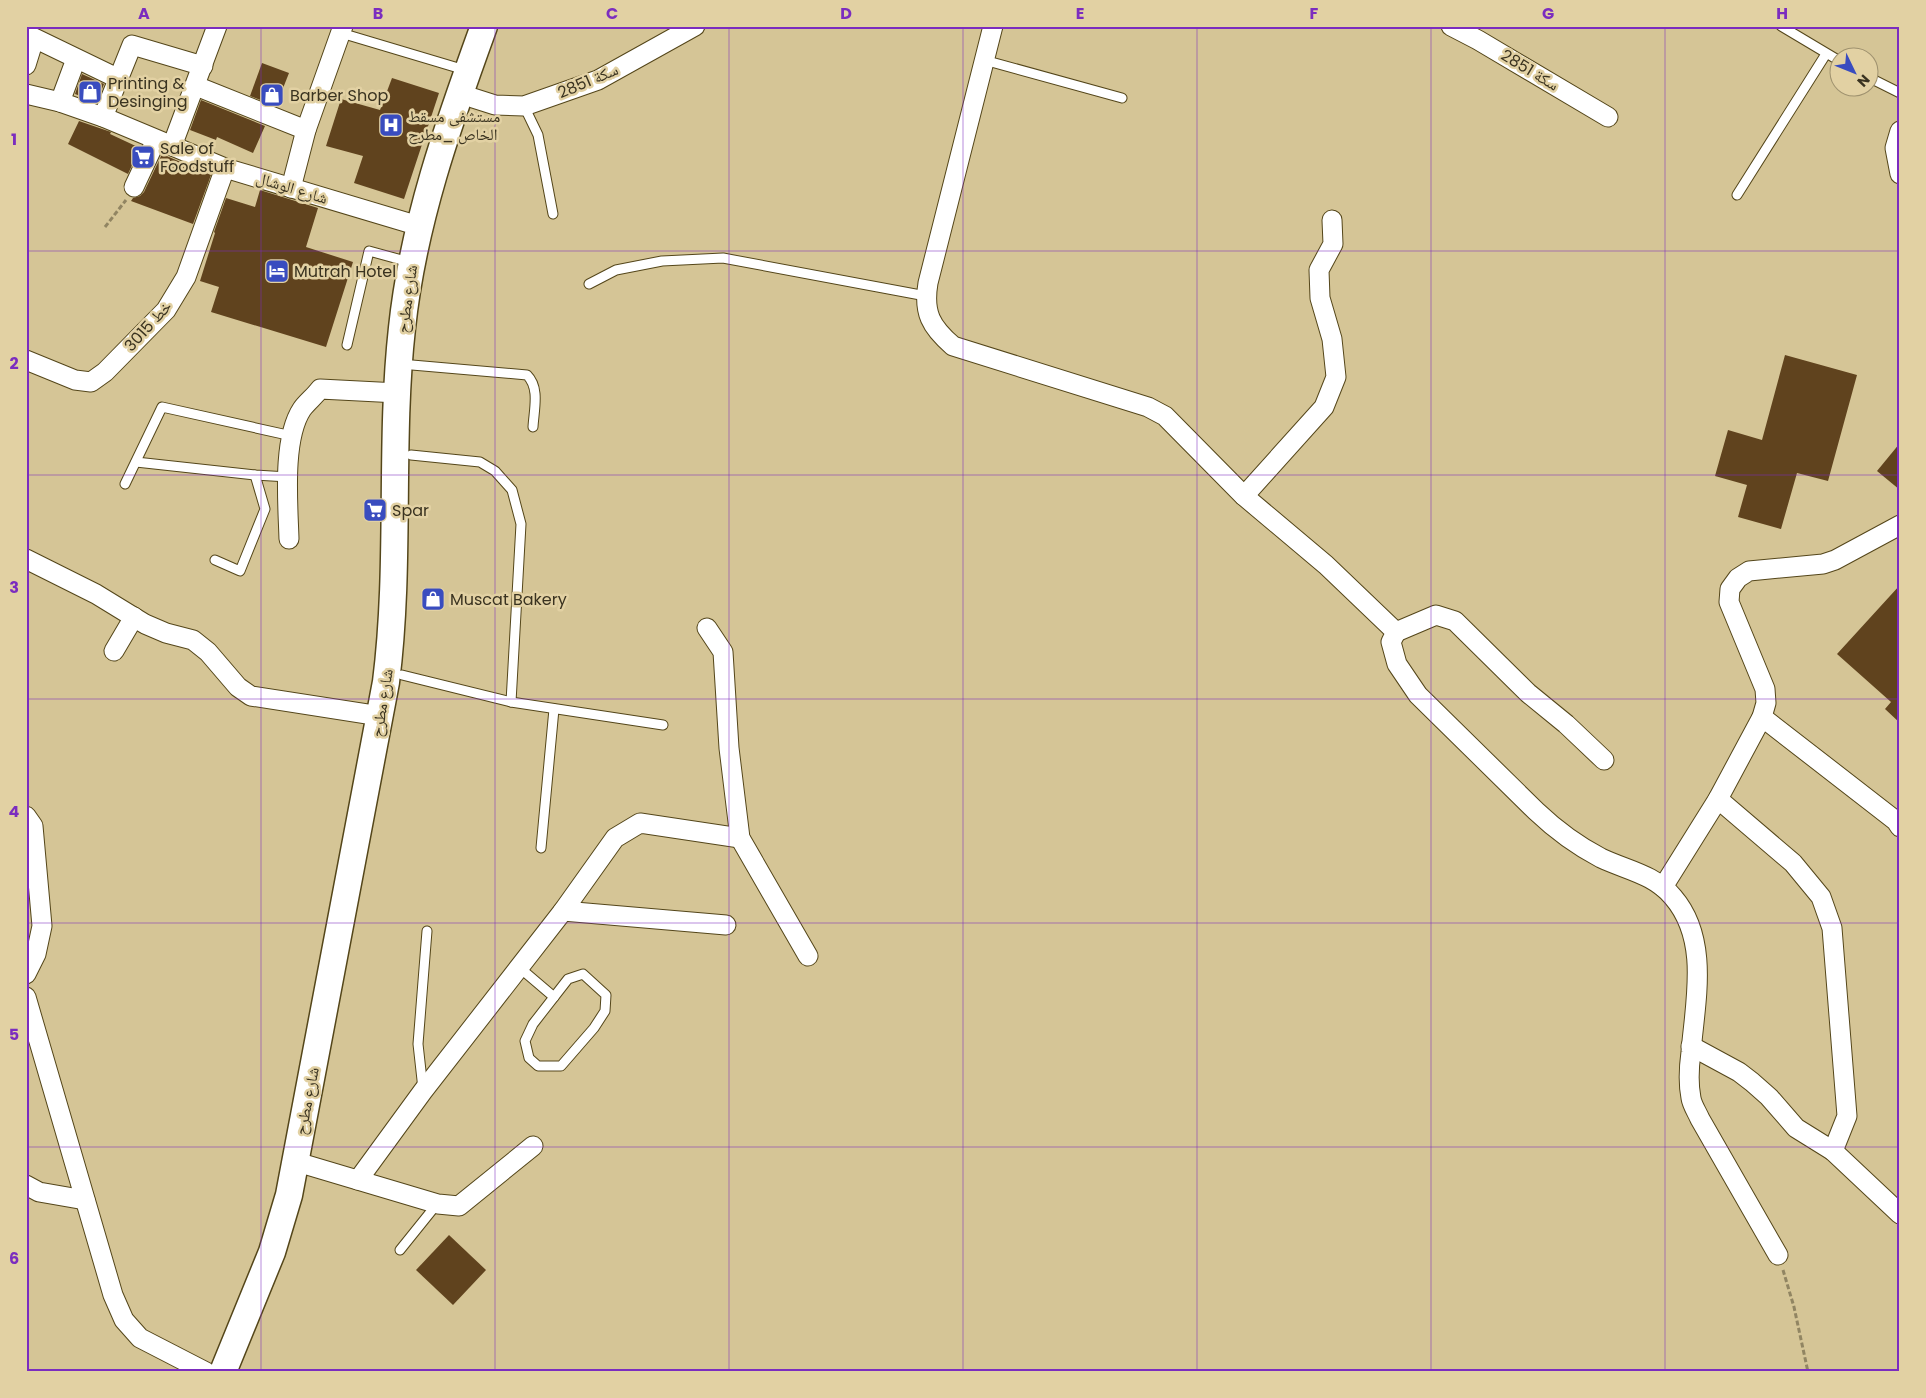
<svg xmlns="http://www.w3.org/2000/svg" width="1926" height="1398" viewBox="0 0 1926 1398" font-family="Poppins,'Noto Naskh Arabic',sans-serif">
<rect width="100%" height="100%" fill="#d5c596"/>
<g fill="#60431e">
<polygon points="262,63 289,73 276,106 250,96"/>
<polygon points="82,74 104,84 97,102 75,94"/>
<polygon points="392,78 439,93 404,199 354,183 363,156 326,146 341,99 380,110"/>
<polygon points="201,100 265,126 253,153 217,137 216,140 190,130"/>
<polygon points="79,121 111,132 110,134 140,148 128,174 68,144"/>
<polygon points="162,154 211,175 193,224 131,201 133,198 140,196 144,192"/>
<polygon points="260,190 318,208 306,247 353,262 326,347 211,312 219,287 200,281 215,233 214,232 226,198 255,207"/>
<polygon points="1785,355 1857,375 1828,481 1797,473 1781,529 1738,517 1747,485 1715,476 1728,430 1762,440"/>
<polygon points="1900,443 1900,490 1877,471"/>
<polygon points="1900,585 1900,723 1885,709 1891,702 1837,654"/>
<polygon points="449,1235 486,1270 453,1305 416,1270"/>
</g>
<g fill="none" stroke-linecap="round" stroke-linejoin="round">
<g stroke="#54461a" stroke-width="11">
<g id="lane">
<polyline points="1781,26 1838,60"/>
<polyline points="341,33 465,70"/>
<polyline points="984,60 1122,98"/>
<polyline points="1868,77 1900,93"/>
<polyline points="524,106 538,135 553,214"/>
<polyline points="1737,195 1826,54"/>
<polyline points="589,284 616,270 662,261 723,258 926,296"/>
<polyline points="347,345 369,251 409,262"/>
<path d="M412 365 527 375C540 388 534 409 533 427"/>
<polyline points="411,455 480,462 495,471 512,490 521,524 511,702"/>
<polyline points="136,462 255,475 288,477"/>
<polyline points="125,484 162,407 292,436"/>
<polyline points="215,560 240,571 265,509 255,475"/>
<polyline points="402,675 511,702 663,725"/>
<polyline points="541,848 554,709"/>
<polyline points="520,968 554,997"/>
<polygon points="583,974 606,995 605,1011 594,1028 561,1066 538,1066 529,1058 525,1041 533,1024 568,979"/>
<polyline points="423,1089 418,1044 427,931"/>
<polyline points="400,1250 437,1204"/>
</g>
</g>
<g stroke="#54461a" stroke-width="21">
<g id="street">
<path d="M993 26 928 283C923 313 931 327 953 346L1148 407 1165 416 1244 496 1326 565 1396 632 1391 642 1397 664 1418 695 1536 811C1556 830 1576 845 1601 858 1626 870 1654 874 1673 897 1710 940 1695 1002 1691 1052 1689 1067 1688 1083 1691 1098 1692 1105 1697 1112 1700 1119L1778 1255"/>
<polyline points="1451,26 1478,40 1608,117"/>
<polyline points="26,34 117,78"/>
<polyline points="26,65 34,39"/>
<polyline points="196,86 306,130"/>
<polyline points="26,94 60,102 103,117 225,168 419,226"/>
<polyline points="473,98 495,105 524,106 598,80 695,26"/>
<polyline points="60,102 76,59"/>
<polyline points="103,117 132,45 203,66"/>
<polyline points="1900,131 1895,148 1900,174"/>
<polyline points="172,146 217,26"/>
<polyline points="134,187 156,140"/>
<polyline points="291,188 306,130 343,26"/>
<polyline points="26,360 75,380 91,382 105,372 166,310 186,277 225,168"/>
<polyline points="1244,496 1324,407 1336,377 1332,339 1320,298 1319,270 1333,244 1332,220"/>
<path d="M289 539C288 504 282 439 302 409 307 402 315 396 320 389L398 393"/>
<polyline points="26,559 96,594 145,624 166,633 193,640 208,652 238,687 251,696 380,716"/>
<polyline points="707,628 723,652 729,748 740,838 808,956"/>
<polyline points="1396,632 1436,615 1455,621 1528,693 1566,724 1604,760"/>
<polyline points="114,651 134,617"/>
<polyline points="1762,717 1896,821 1900,827"/>
<polyline points="1718,799 1793,863 1821,897 1832,928 1847,1116 1833,1151"/>
<polyline points="26,816 33,826 42,926 36,954 26,974"/>
<polyline points="1663,887 1718,799 1762,717 1766,703 1765,689 1729,602 1730,589 1738,578 1749,571 1823,564 1835,560 1900,525"/>
<polyline points="563,911 726,925"/>
<polyline points="26,997 113,1295 124,1320 140,1338 206,1372"/>
<polyline points="1691,1046 1739,1072 1752,1082 1769,1097 1796,1128 1833,1151 1900,1214"/>
<polyline points="307,1165 438,1204 459,1206 533,1146"/>
<polyline points="358,1180 423,1091 563,911 615,838 640,823 740,838"/>
<polyline points="26,1185 39,1192 85,1200"/>
</g>
</g>
<g stroke="#54461a" stroke-width="29">
<path id="secondary" d="M223 1372 272 1252 289 1195 386 682C401 564 389 445 402 328 413 223 448 125 484 26"/>
</g>
<g stroke="#918562" stroke-width="3" stroke-dasharray="5 2.5" stroke-linecap="butt">
<polyline points="105,227 126,200"/>
<polyline points="1783,1270 1794,1307 1808,1372"/>
</g>
<use href="#lane" stroke="#fff" stroke-width="9"/>
<use href="#street" stroke="#fff" stroke-width="19"/>
<use href="#secondary" stroke="#fff" stroke-width="26"/>
</g>
<path fill="none" stroke="#7b2cbf" stroke-width="1" stroke-opacity="0.55" d="M261 26V1372M495 26V1372M729 26V1372M963 26V1372M1197 26V1372M1431 26V1372M1665 26V1372M26 251H1900M26 475H1900M26 699H1900M26 923H1900M26 1147H1900"/>
<defs>
<g id="shop-square" transform="scale(1.25)"><rect x="-9" y="-9" width="18" height="18" rx="4" fill="#394cbf" stroke="#e2d1a3"/><path d="M-5-2.5h2.3a2.7 3.5 0 0 1 5.4 0H5L5.5 6h-11ZM-1.5-2.5h3a1.5 2.3 0 0 0-3 0Z" fill="#fff"/></g>
<g id="hospital-square" transform="scale(1.25)"><rect x="-9" y="-9" width="18" height="18" rx="4" fill="#394cbf" stroke="#e2d1a3"/><path d="M-5-5h3v3.5h4V-5h3V5h-3V1.5h-4V5h-3Z" fill="#fff"/></g>
<g id="supermarket-square" transform="scale(1.25)"><rect x="-9" y="-9" width="18" height="18" rx="4" fill="#394cbf" stroke="#e2d1a3"/><path d="M-6-5.5h2.5l.6 2H6L4.5 2H-2.5L-4.4-4H-6ZM-1.5 3.2a1.3 1.3 0 1 0 .1 0ZM3 3.2a1.3 1.3 0 1 0 .1 0Z" fill="#fff"/></g>
<g id="hotel-square" transform="scale(1.25)"><rect x="-9" y="-9" width="18" height="18" rx="4" fill="#394cbf" stroke="#e2d1a3"/><path d="M-6-4.5h1.5V1H6V5H4.5V3h-9V5H-6ZM-4 0a1.8 1.8 0 1 1 3.6 0ZM.5 0V-2.5h3Q6-2.5 6 0Z" fill="#fff"/></g>
</defs>
<g fill-rule="evenodd">
<use href="#shop-square" x="90" y="92"/>
<use href="#shop-square" x="272" y="95"/>
<use href="#hospital-square" x="391" y="125"/>
<use href="#supermarket-square" x="143" y="157"/>
<use href="#hotel-square" x="277" y="271"/>
<use href="#supermarket-square" x="375" y="510"/>
<use href="#shop-square" x="433" y="599"/>
</g>
<g text-anchor="middle" dominant-baseline="central" stroke-width="5" stroke-linejoin="round" paint-order="stroke">
<g font-size="16" fill="#3a3320" stroke="#e2d1a3">
<text transform="translate(1530 70) rotate(31)">سكة 2851</text>
<text transform="translate(588 81) rotate(-23)">سكة 2851</text>
<text transform="translate(292 188) rotate(17)">شارع الوشال</text>
<text transform="translate(407 299) rotate(-82)">شارع مطرح</text>
<text transform="translate(148 326) rotate(-48)">3015 خط</text>
<text transform="translate(382 703) rotate(-81)">شارع مطرح</text>
<text transform="translate(307 1101) rotate(-79)">شارع مطرح</text>
</g>
<g font-size="16" fill="#3a3320" stroke="#e2d1a3" text-anchor="start">
<text x="108" y="83">Printing &amp;<tspan x="108" dy="18">Desinging</tspan></text>
<text x="290" y="95">Barber Shop</text>
<text x="408" y="116">مستشفى مسقط<tspan x="408" dy="18">الخاص _مطرح</tspan></text>
<text x="160" y="148">Sale of<tspan x="160" dy="18">Foodstuff</tspan></text>
<text x="294" y="271">Mutrah Hotel</text>
<text x="392" y="510">Spar</text>
<text x="450" y="599">Muscat Bakery</text>
</g>
</g>
<rect width="1926" height="1398" fill="none" stroke="#e2d1a3" stroke-width="55"/>
<g transform="translate(1854 72) rotate(133)"><circle r="24" fill="#e2d1a3" stroke="#9f926f"/>
<path d="M0-4L9 19L0 12L-9 19Z" fill="#394cbf"/>
<text y="-8" font-size="14" font-weight="bold" text-anchor="middle" fill="#3a3320">N</text>
</g>
<rect x="28" y="28" width="1870" height="1342" fill="none" stroke="#7b2cbf" stroke-width="2"/>
<g font-size="16" text-anchor="middle" font-weight="bold" fill="#7b2cbf">
<text x="144" y="19">A</text>
<text x="378" y="19">B</text>
<text x="612" y="19">C</text>
<text x="846" y="19">D</text>
<text x="1080" y="19">E</text>
<text x="1314" y="19">F</text>
<text x="1548" y="19">G</text>
<text x="1782" y="19">H</text>
<text x="14" y="145">1</text>
<text x="14" y="369">2</text>
<text x="14" y="593">3</text>
<text x="14" y="817">4</text>
<text x="14" y="1040">5</text>
<text x="14" y="1264">6</text>
</g>
</svg>
